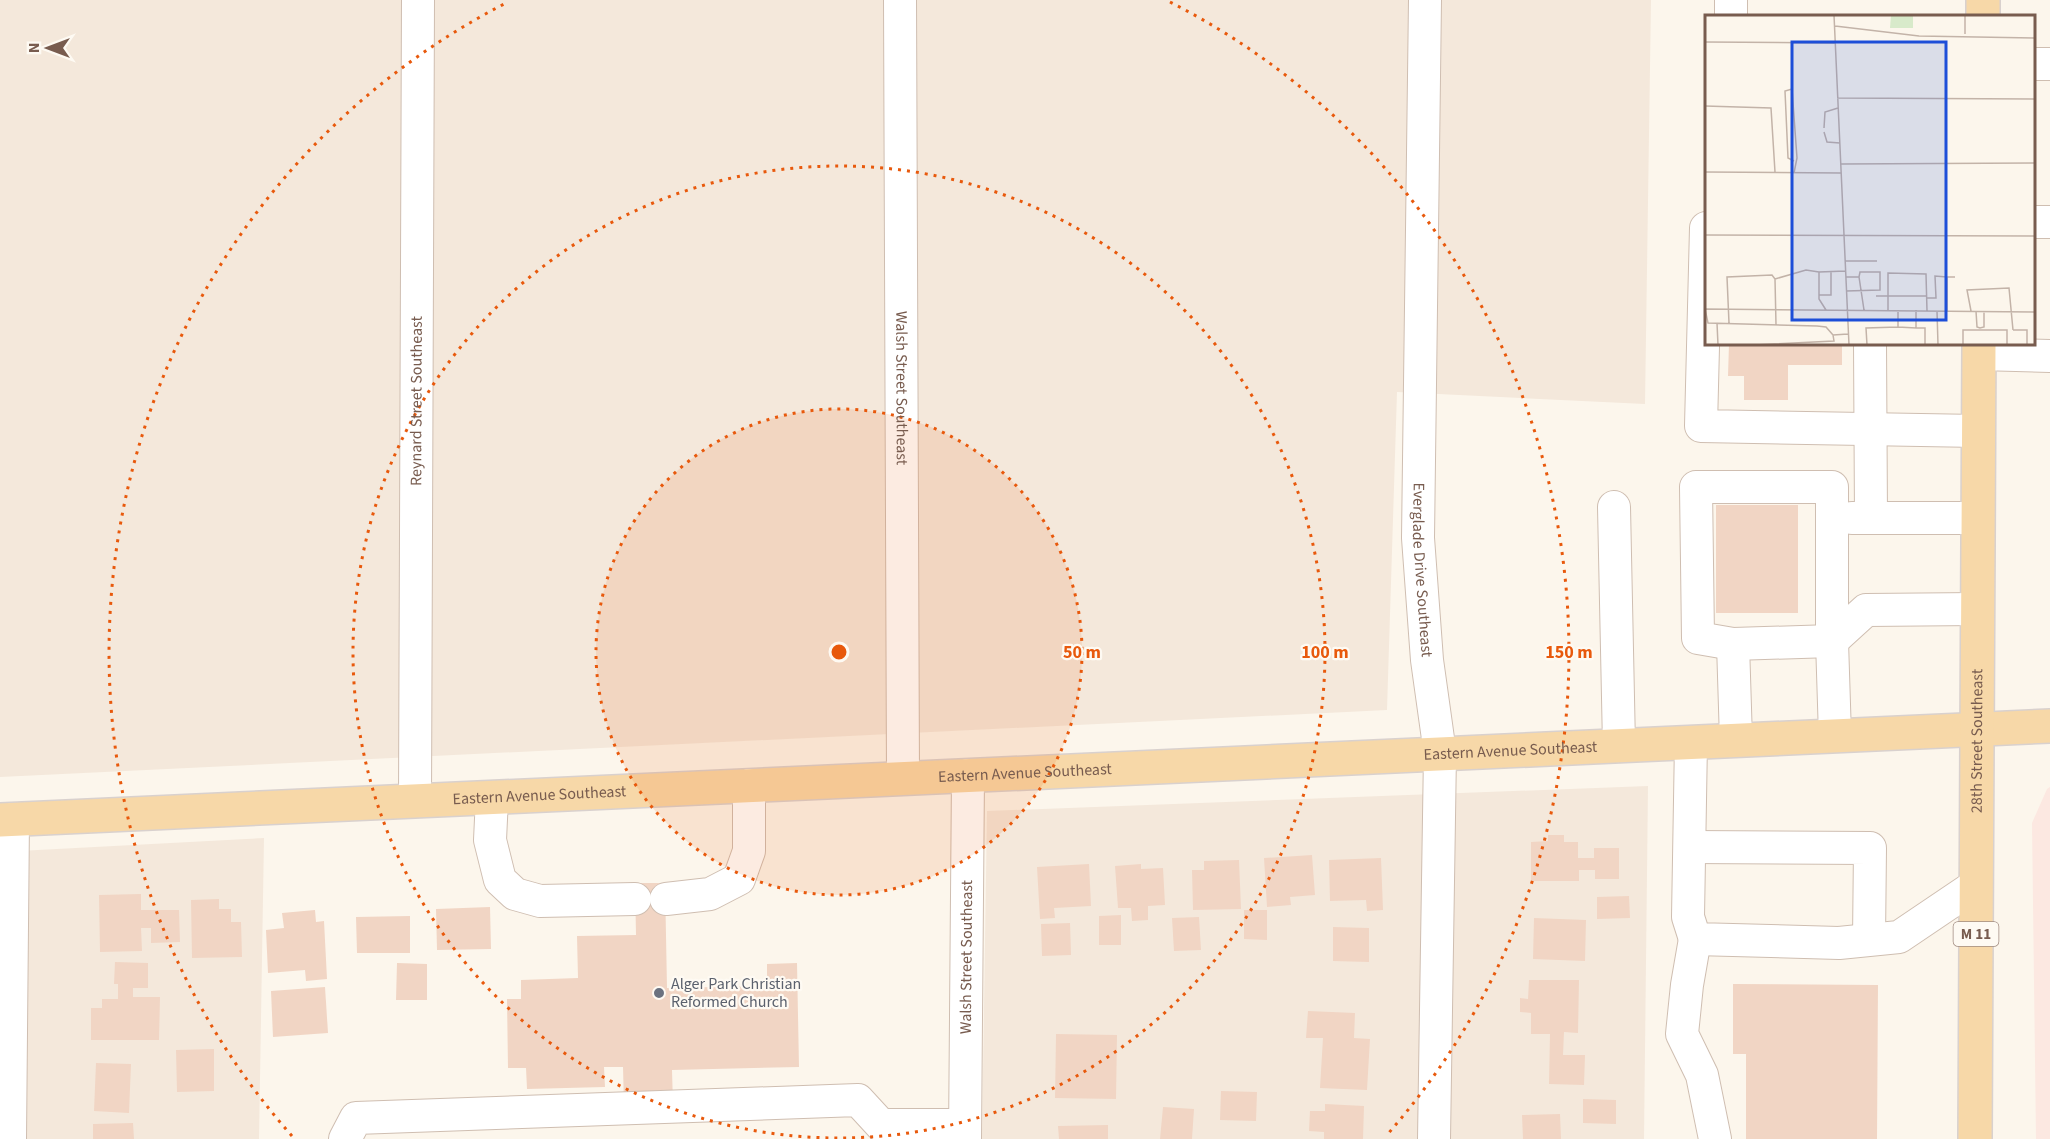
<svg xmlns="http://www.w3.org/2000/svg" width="2050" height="1139" viewBox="0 0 2050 1139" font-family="'Source Sans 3',sans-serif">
<rect width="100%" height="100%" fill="#fcf6ec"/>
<g fill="#f4e8db">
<polygon points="0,0 1651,0 1645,404 1397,392 1387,710 0,777"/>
<polygon points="1648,786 1644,1139 982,1139 987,811"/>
<polygon points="264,838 259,1139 0,1139 0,852"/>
</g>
<polygon fill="#fce8e1" points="2050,787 2050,1139 2036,1139 2032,823 2047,789"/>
<g fill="#f1d5c4">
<polygon points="1729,344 1842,344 1842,365 1788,365 1788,400 1744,400 1744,376 1728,376"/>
<rect x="1716" y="505" width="82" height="108"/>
<polygon points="1548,835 1564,835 1564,842 1578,842 1578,858 1594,858 1594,848 1619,848 1619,879 1595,879 1595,870 1579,870 1579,881 1531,881 1531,842 1548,841"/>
<polygon points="1312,855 1315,895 1290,897 1291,905 1267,907 1264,858"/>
<polygon points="1381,858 1383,910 1367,911 1366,900 1330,901 1329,860"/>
<polygon points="1239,860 1241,909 1193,910 1192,870 1204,870 1204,861"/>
<polygon points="1089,864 1091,906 1054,908 1055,918 1040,919 1037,867"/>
<polygon points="1141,864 1141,869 1163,868 1165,905 1148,906 1148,920 1132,921 1131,908 1118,908 1115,866"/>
<polygon points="635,883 665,883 667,988 767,986 767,964 797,963 799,1067 672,1070 673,1104 624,1105 623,1067 604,1067 605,1087 527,1089 526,1068 508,1068 507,999 521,999 521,980 578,978 577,936 636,935"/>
<polygon points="141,894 141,910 179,910 180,942 151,943 151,928 141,928 142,951 100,952 99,895"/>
<polygon points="1629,896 1630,918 1597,919 1597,897"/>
<polygon points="219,899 219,909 231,909 231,922 241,922 242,957 192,958 191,900"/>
<polygon points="490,907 491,949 437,950 436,909"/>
<polygon points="315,910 316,922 324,921 327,979 306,981 305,970 268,973 266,930 284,928 282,913"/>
<polygon points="1244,910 1267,910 1267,940 1244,939"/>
<polygon points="1121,915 1121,945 1099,945 1099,916"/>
<polygon points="410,916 410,953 357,953 356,917"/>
<polygon points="1199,917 1201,950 1174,951 1172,918"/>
<polygon points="1534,918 1586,920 1585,961 1533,959"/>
<polygon points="1070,923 1071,955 1042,956 1041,924"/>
<polygon points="1333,927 1369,928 1369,962 1333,961"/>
<polygon points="115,962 148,963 148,988 133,988 133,997 160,997 159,1040 91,1040 91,1008 102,1008 102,999 118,999 118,984 114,984"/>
<polygon points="397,963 427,964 427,1000 396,1000"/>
<polygon points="1529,980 1579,980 1578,1033 1564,1032 1563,1055 1585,1055 1584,1085 1549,1084 1550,1034 1531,1034 1531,1013 1520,1012 1520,998 1528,999"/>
<polygon points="1733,984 1878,985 1877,1139 1746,1139 1746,1054 1733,1054"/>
<polygon points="325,987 328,1033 273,1037 271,991"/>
<polygon points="1308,1011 1355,1013 1354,1038 1370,1039 1367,1090 1320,1088 1323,1038 1306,1038"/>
<polygon points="1056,1034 1117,1035 1116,1099 1055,1098"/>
<polygon points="214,1049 214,1091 177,1092 176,1050"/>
<polygon points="96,1063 131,1064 129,1113 94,1111"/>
<polygon points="1221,1091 1257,1092 1256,1121 1220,1120"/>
<polygon points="1583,1099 1616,1100 1616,1124 1583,1123"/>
<polygon points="1325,1104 1364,1106 1363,1139 1324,1139 1324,1132 1309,1131 1310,1111 1325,1111"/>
<polygon points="1163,1107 1194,1109 1192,1139 1160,1139"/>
<polygon points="1560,1114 1561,1139 1523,1139 1522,1115"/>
<polygon points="133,1123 134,1139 93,1139 93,1124"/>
<polygon points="1108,1125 1108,1139 1059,1139 1058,1126"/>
</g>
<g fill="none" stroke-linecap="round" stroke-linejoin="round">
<g stroke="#cfbeb1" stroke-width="34">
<g id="minor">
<path id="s1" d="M900 0 903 778"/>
<path id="s2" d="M1425 0 1418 538 1427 660 1440 753 1434 1139"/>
<polyline points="1731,16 1731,0"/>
<polyline points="2034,64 2050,64"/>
<polyline points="2034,222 2050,222"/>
<polyline points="1706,228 1701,426 1978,431"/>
<polyline points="1870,344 1871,518"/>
<polyline points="1979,354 2050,356"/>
<polyline points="1614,507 1619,745"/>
<polyline points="1852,518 1977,518"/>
<polyline points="1733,644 1698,638 1696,487 1832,487 1832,641 1835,736"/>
<polyline points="1736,740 1733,644 1832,641 1866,610 1977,609"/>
<polyline points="1691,742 1688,917 1695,939 1839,943 1899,937 1976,885"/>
<polyline points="492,798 490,840 500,880 515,894 540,901 635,899"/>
<path id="s3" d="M415 801 418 0"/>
<polyline points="1690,847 1870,848 1869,939"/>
<polyline points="666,899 710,894 739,879 749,851 749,785"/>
<polyline points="1695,939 1687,985 1682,1034 1702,1075 1715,1139"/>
<polyline points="10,1139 13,819"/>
<polyline points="345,1139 356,1118 858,1100 881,1125 965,1125"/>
<path id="s4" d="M965 1139 968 775"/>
</g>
</g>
<g stroke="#d9d1ce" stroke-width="36">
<g id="major">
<polyline points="1983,16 1983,0"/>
<path id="s5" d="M0 820 2050 726"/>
<path id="s6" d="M1975 1139 1979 344"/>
</g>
</g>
<use href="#minor" stroke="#fff" stroke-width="32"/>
<use href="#major" stroke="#f7d8a8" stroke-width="33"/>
</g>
<circle cx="839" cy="652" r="243" fill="#e8590c" fill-opacity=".12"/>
<g fill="none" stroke="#e8590c" stroke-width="3" stroke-dasharray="3 6">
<circle cx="839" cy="652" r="243"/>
<circle cx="839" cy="652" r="486"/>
<path d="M292 1136A730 730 0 0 1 508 2M1170 2A730 730 0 0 1 1386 1136"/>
</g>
<circle fill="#6b7280" stroke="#fefaf3" stroke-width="2" cx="659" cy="993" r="6"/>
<g text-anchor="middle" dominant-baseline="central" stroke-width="4.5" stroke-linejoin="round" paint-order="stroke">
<rect fill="#fefaf3" stroke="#a08b80" stroke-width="1.5" x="1953.5" y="922" width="45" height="24" rx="4.5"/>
<g font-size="15" font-weight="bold" fill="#785c4f">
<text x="1976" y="934">M 11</text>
</g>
<g font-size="16" fill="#785c4f" stroke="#fefaf3">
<text stroke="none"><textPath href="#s1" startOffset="388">Walsh Street Southeast</textPath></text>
<text stroke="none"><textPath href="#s3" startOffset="400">Reynard Street Southeast</textPath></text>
<text stroke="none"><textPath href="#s2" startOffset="570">Everglade Drive Southeast</textPath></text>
<text stroke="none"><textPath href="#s6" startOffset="398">28th Street Southeast</textPath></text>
<text stroke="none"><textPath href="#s5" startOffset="1512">Eastern Avenue Southeast</textPath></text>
<text stroke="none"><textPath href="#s5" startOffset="1026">Eastern Avenue Southeast</textPath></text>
<text stroke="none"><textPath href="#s5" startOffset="540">Eastern Avenue Southeast</textPath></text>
<text stroke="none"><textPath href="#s4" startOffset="182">Walsh Street Southeast</textPath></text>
</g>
<g font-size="16" fill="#5b616d" stroke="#fefaf3" text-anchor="start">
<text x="671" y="984">Alger Park Christian<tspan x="671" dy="18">Reformed Church</tspan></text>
</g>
</g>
<g transform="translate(1705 15)">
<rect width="330" height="330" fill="#fcf6ec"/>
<path d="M186 0H208V13H185Z" fill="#d8eaca"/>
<path fill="none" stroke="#c3b3a8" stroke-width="1.5" d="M129 0 144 330M130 11 214 21 330 23M260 19V0M0 27 130 28M132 83 330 84M0 91 66 93 70 157M119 113 120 97 133 93M119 117 122 127 135 128M89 146 83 143 80 76 87 74 92 143 89 158M136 149 330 148M0 157 136 158M0 220 330 221M140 246H172M141 262H154L159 295M70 264 101 255 114 257M141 276 175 275V257H155L154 262M114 280H126V256M171 281H222M222 283H231L230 261 242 262M0 294 3 308 112 311 121 312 128 320 143 319M0 294 330 297M121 295 114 284V257L141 256M183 295V258L221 259 222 296M193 295V312L211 313V295M232 296 233 330M242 296V262H250M266 296 262 275 304 273 308 315M271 296 272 312 275 313 279 312V296M12 308 13 330M24 308 22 262 67 260 70 264 71 310M211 313H220V330M308 315H322V330M49 330 129 326 128 320M162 330 161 313 193 312M258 330V315H302V330"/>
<path fill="#1d4ed8" fill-opacity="0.15" stroke="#1d4ed8" stroke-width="3" d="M87 27H241V305H87Z"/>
<rect width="330" height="330" fill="none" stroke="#785c4f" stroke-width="3"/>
</g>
<circle cx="839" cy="652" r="9" fill="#e8590c" stroke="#fefaf3" stroke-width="3"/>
<g font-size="18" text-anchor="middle" font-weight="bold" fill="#e8590c" stroke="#fefaf3" stroke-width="4.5" stroke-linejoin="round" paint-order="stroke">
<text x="1082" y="658">50 m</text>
<text x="1325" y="658">100 m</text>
<text x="1569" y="658">150 m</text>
</g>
<g transform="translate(48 48) rotate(270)" stroke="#fefaf3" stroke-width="4.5" paint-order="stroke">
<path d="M0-4.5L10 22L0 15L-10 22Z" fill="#785c4f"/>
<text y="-9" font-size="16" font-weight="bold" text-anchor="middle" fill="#785c4f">N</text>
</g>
</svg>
